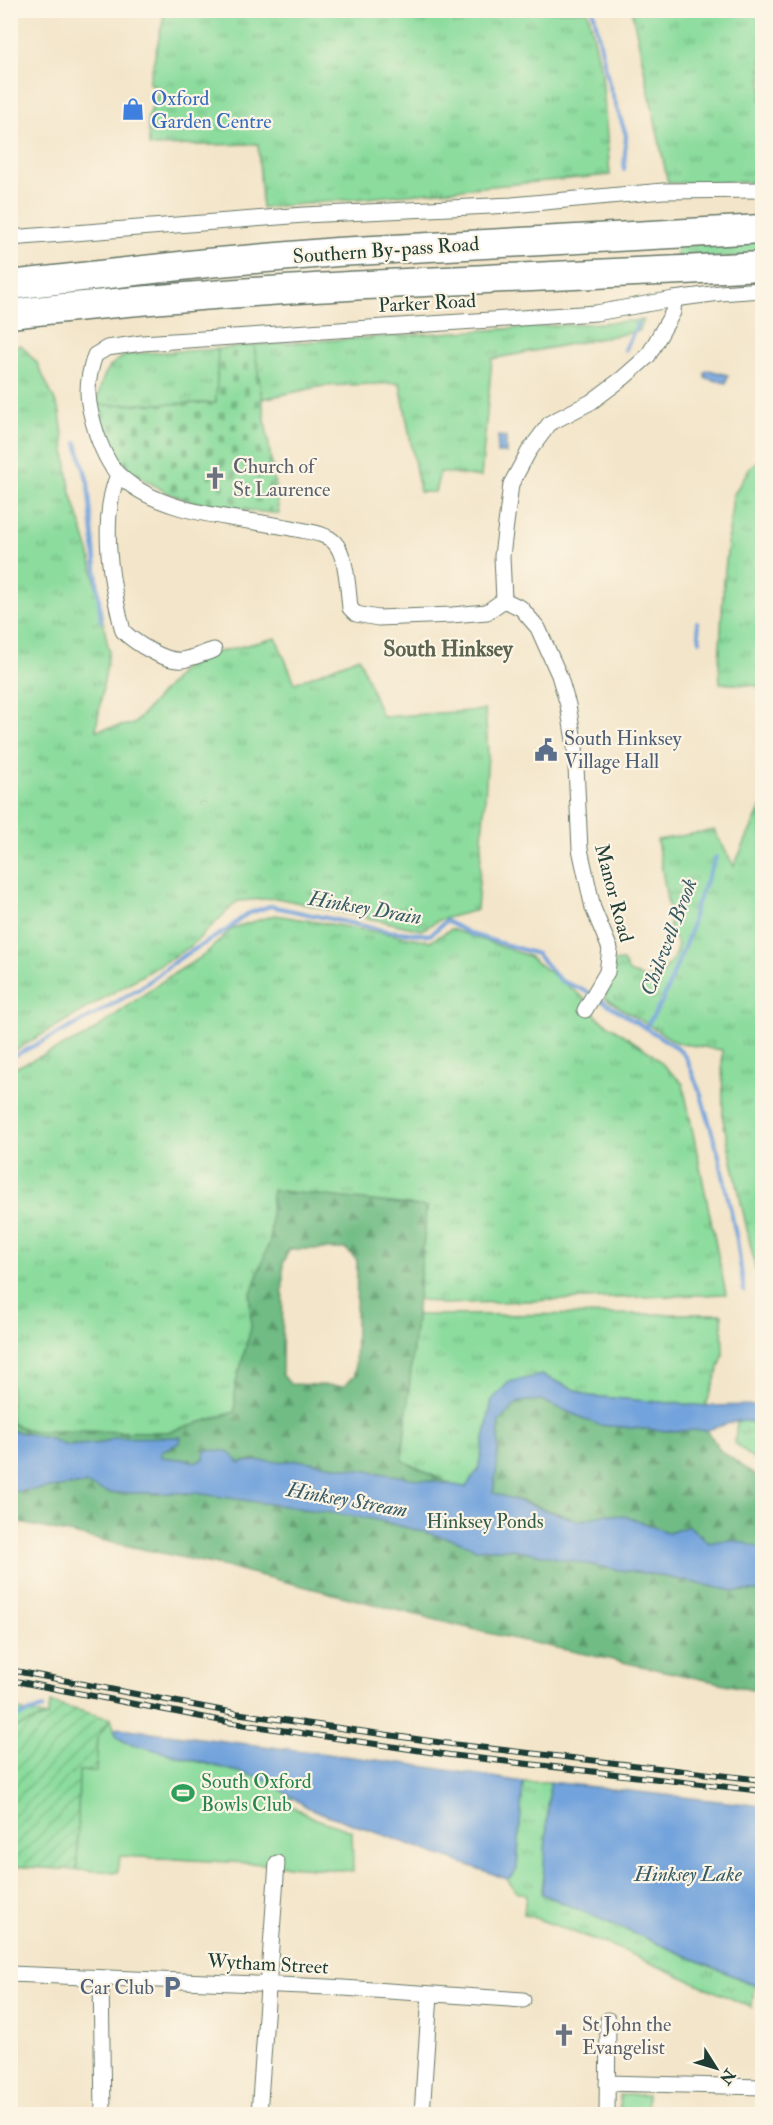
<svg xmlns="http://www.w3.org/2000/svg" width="773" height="2125" viewBox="0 0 773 2125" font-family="'IM FELL Double Pica',serif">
<defs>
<pattern id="grass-tufts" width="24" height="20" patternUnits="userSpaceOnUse" patternTransform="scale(1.5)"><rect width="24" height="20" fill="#8bdc9d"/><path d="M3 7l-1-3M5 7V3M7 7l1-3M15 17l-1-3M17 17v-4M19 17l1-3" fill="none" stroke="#71b481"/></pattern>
<pattern id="forest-firs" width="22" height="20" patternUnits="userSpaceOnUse" patternTransform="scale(1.5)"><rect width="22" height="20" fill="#70bc84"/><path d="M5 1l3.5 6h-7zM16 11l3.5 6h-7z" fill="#5b9a6d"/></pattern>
<pattern id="cemetery-stones" width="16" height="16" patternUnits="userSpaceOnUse" patternTransform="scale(1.5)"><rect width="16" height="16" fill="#8bdc9d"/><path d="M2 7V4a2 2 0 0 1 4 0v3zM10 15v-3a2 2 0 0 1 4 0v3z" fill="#71b481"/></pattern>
<pattern id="garden-furrows" width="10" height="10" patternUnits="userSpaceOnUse" patternTransform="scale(1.5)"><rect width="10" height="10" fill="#8bdc9d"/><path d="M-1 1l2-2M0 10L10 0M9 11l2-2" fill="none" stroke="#71b481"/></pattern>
</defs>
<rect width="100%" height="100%" fill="#fcf5e5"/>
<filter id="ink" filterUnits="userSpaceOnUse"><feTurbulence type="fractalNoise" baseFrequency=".0167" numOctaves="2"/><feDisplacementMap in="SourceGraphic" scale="12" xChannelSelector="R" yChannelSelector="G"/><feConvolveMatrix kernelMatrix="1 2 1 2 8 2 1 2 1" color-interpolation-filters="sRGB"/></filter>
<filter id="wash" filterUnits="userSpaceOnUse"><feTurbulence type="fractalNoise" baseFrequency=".008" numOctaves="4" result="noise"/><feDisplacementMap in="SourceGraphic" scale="24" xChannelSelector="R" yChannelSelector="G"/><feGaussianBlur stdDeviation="1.35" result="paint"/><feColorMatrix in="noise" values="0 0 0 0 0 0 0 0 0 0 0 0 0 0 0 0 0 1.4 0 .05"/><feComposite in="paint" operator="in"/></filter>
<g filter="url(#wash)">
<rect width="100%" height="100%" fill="#f3e5c9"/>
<g fill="url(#grass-tufts)" stroke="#558c68" stroke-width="1.5">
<polygon points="165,11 588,11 602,74 610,175 262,208 258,144 149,146 148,118 160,88 149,83"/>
<polygon points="632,11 762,11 762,182 668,183"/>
<polygon points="762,239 762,255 677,260 676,243"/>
<polygon points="644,320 639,331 492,359 481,477 440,472 435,492 420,492 400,383 323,386 262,399 254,345"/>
<polygon points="21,345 37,363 60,412 70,489 90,555 109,651 96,730 134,724 193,658 276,638 295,683 359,657 382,717 485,710 488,754 477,910 439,920 422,930 277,898 238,901 190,947 11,1053 10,347"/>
<path d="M218 349 217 403 96 405C102 380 103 365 129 354Z"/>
<polygon points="762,458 762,739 760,686 720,683 719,663 724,580 733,496 750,467"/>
<polygon points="762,805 762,1289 760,1289 723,1120 722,1050 677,1043 605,998 609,962 623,961 629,972 646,979 662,974 674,957 678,945 669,929 670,917 657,840 714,830 734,866"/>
<polygon points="275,915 431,941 451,929 528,956 584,998 598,1018 651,1053 683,1084 726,1294 442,1304 418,1299 427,1207 274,1242 250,1296 251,1328 235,1387 235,1412 168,1432 31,1431 11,1423 10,1070 86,1036 167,978 203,956 233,928"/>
<polygon points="722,1314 723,1356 706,1406 589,1396 542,1375 492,1400 478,1470 762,1549 762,1591 513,1549 86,1484 11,1492 11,1432 449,1484 402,1461 416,1315"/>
<polygon points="737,1421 762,1422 762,1467 735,1443"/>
<polygon points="11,1708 47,1717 11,1729"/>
<polygon points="523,1782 550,1782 542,1894 754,1985 752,2008 617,1948 524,1914 526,1894 516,1892 507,1879 513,1875 517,1868"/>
</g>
<g fill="url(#forest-firs)" stroke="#487c5c" stroke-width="1.5" fill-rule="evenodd">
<path d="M272 1190 427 1207 402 1460 452 1485 297 1460 284 1463 252 1460 240 1463 204 1459 195 1463 188 1460 161 1458V1451L180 1443 114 1438 104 1443 67 1446 51 1439 14 1431 11 1432 10 1423 31 1431 168 1432 235 1412V1387L251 1328 250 1296 270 1240ZM290 1249H346L357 1260 355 1375 344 1386 290 1384 282 1374 283 1262Z"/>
<polygon points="541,1400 599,1425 668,1431 707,1430 720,1450 762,1480 762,1549 753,1546 709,1543 689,1526 669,1533 628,1517 607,1514 579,1521 523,1501 493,1494 497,1466 499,1421 519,1402"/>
<polygon points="86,1484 109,1493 196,1493 373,1519 459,1541 476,1549 513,1549 612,1569 652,1574 733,1591 762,1591 762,1692 492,1634 231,1568 11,1521 10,1492"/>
</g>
<polygon fill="url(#cemetery-stones)" stroke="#558c68" stroke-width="1.5" points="254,345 279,514 211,506 184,499 166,492 126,469 108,449 96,405 216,403 218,349"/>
<polygon fill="url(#garden-furrows)" stroke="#558c68" stroke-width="1.5" points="51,1703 111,1719 98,1736 96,1772 79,1771 77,1870 11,1866 10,1729 47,1717"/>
<g fill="#8bdc9d" stroke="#558c68" stroke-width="1.5">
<polygon points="111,1719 117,1737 175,1756 265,1779 292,1797 290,1805 313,1818 352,1831 353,1871 287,1866 277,1863 266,1864 120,1856 118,1872 77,1870 79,1771 96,1771 98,1736"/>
<polygon points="620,2095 647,2095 647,2114 619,2114"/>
</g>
<g fill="#72a3dc" stroke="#487088" stroke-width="1.5">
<polygon points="709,370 728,375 726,383 705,378 705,372"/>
<polygon points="498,436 506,437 506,453 497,453"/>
<path d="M542 1375 589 1396 706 1406 762 1405V1422L737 1421 707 1430 668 1431 599 1425 541 1400 519 1402 499 1421 497 1466 493 1493 579 1521 606 1514 628 1517 669 1533 689 1526 709 1543C728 1537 744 1542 762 1549V1591H734L652 1574 612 1569 513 1549H476L459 1541 373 1519 196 1493H109L86 1484 11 1492V1432L14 1431 51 1439 67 1446 104 1443 113 1438 181 1437 180 1443 161 1451V1457L188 1460 195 1463 204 1459 205 1450 227 1451 240 1463C259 1458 278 1464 297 1460L466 1487 478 1470 492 1400 509 1382Z"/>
<polygon points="119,1728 408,1764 523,1782 517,1868 513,1875 507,1879 319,1812 307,1807 265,1779 125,1742 117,1737 114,1730"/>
<polygon points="550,1782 762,1806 762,1988 542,1894"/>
</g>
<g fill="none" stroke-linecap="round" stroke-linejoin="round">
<g stroke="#72a3dc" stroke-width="4">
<polyline points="593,10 609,84 626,135 624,170"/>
<polyline points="625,350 638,323"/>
<polyline points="77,443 88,483 101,621"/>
<polyline points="697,622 700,641"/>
<polyline points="596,997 668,1042 682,1052 687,1060 701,1095 719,1156 737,1240 744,1291"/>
<polyline points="646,1027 663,1000 690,932 695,908 716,857"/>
<polyline points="10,1058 89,1018 140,988 177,960 225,931 247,914 270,906 388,931 430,935 446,921 471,934 537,954 560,980 590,993"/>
<polyline points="10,1719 43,1708"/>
</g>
</g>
</g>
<g filter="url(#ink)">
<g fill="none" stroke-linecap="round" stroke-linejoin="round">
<g stroke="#697868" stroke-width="17">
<g id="street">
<polyline points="10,238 304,215 512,205 663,191 762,190"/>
<path d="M118 475C99 520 111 584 123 631 135 643 165 662 182 660 193 658 204 653 214 650"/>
<path d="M504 600 487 612 452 615 378 618 356 614 350 608C348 590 347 555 334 542 325 533 309 532 296 529 241 517 163 517 119 475 109 466 102 449 97 435 87 404 84 387 95 355L107 348 142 343 596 313 674 299 720 293 762 290"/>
<polyline points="504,600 521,608 538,628 559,675 568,705 575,746 580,849 593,908 610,949 607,972 585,1010"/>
<polyline points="504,600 502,556 511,484 529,451 550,423 591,402 623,378 648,356 673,312 674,299"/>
<polyline points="10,1974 328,1987 523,2000"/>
<polyline points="101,1978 103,2114"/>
<polyline points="607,2083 762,2087"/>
<polyline points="259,2114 277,1863"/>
<polyline points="422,2114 430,1995"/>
<polyline points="607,2114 608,2020"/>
</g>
</g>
<g stroke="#697868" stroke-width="31">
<g id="highway">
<polyline points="10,285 207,263 337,252 762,229"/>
<path d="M10 314C260 285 512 279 762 266"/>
</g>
</g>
<use href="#street" stroke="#fff" stroke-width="15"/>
<use href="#highway" stroke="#fff" stroke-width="28"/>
<g stroke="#1f3d34" stroke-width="6">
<g id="rail">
<polyline points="10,1670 235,1713 451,1744 762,1780"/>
<polyline points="10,1680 233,1723 450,1755 762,1791"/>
</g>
</g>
<use href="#rail" stroke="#fcf5e5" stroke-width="4" stroke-dasharray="11" stroke-linecap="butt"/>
</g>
</g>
<defs>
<g id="shop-bare" transform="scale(1.8)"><path d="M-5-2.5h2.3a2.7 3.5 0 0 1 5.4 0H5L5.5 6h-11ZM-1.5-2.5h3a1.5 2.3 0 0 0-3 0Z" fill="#3f7fe0" stroke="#fcf5e5" stroke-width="2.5" paint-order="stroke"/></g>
<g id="church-bare" transform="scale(1.8)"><path d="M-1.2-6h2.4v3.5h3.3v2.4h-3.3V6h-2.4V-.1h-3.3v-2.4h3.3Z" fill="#6b7280" stroke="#fcf5e5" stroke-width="2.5" paint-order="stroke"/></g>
<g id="civic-bare" transform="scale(1.8)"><path d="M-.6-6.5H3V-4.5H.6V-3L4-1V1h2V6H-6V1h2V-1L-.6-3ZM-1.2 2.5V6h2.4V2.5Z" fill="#5c6f8a" stroke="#fcf5e5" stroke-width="2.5" paint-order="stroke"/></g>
<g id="stadium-bare" transform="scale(1.8)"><path d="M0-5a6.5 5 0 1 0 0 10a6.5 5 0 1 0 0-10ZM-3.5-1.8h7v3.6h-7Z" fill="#2e9e5b" stroke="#fcf5e5" stroke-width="2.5" paint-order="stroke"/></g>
<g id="parking-bare" transform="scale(1.8)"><path d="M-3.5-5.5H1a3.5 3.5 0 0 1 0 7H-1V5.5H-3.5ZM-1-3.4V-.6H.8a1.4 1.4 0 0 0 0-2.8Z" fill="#5c6f8a" stroke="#fcf5e5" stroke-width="2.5" paint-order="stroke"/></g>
</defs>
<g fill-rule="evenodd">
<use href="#shop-bare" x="133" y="109"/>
<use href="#church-bare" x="215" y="478"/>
<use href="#civic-bare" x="546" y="750"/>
<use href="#stadium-bare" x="183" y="1793"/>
<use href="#parking-bare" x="172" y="1987"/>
<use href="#church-bare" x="564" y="2035"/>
</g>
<g text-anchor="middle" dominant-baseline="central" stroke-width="4.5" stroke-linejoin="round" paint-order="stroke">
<g font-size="20" fill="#366cbe" stroke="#fcf5e5" text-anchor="start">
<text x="151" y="98">Oxford<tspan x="151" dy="23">Garden Centre</tspan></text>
</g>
<g font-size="20" fill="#1f3d34" stroke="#fcf5e5">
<text transform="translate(386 250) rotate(-4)">Southern By-pass Road</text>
<text transform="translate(427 303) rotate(-3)">Parker Road</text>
<text transform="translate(614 893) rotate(75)">Manor Road</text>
<text transform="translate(268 1964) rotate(3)">Wytham Street</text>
</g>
<g font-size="20" fill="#5b616d" stroke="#fcf5e5" text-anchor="start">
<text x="233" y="466">Church of<tspan x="233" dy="23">St Laurence</tspan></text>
<text x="582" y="2024">St John the<tspan x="582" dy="23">Evangelist</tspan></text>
</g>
<g font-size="20" fill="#4e5e75" stroke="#fcf5e5" text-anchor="start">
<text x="564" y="738">South Hinksey<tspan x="564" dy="23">Village Hall</tspan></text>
<text x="154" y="1987" text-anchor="end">Car Club</text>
</g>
<g font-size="20" fill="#355d49" stroke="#fcf5e5">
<text x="485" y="1521">Hinksey Ponds</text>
</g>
<g font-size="20" fill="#27864d" stroke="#fcf5e5" text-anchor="start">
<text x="201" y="1781">South Oxford<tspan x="201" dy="23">Bowls Club</tspan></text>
</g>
<g font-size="21" font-style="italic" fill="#385c66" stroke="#fcf5e5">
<text transform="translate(365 908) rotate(10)">Hinksey Drain</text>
<text transform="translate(669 937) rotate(-69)">Chilswell Brook</text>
<text transform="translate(347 1500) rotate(10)">Hinksey Stream</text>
<text x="688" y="1874">Hinksey Lake</text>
</g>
<g font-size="22" font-weight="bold" fill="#5c6450" stroke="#fcf5e5">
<text x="448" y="649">South Hinksey</text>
</g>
</g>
<rect width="773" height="2125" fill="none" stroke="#fcf5e5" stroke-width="36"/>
<g transform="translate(716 2068) rotate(127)" stroke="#fcf5e5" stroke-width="4.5" paint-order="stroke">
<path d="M0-4.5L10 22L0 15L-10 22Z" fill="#1f3d34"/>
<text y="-9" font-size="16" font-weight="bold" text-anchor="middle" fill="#1f3d34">N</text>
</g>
</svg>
